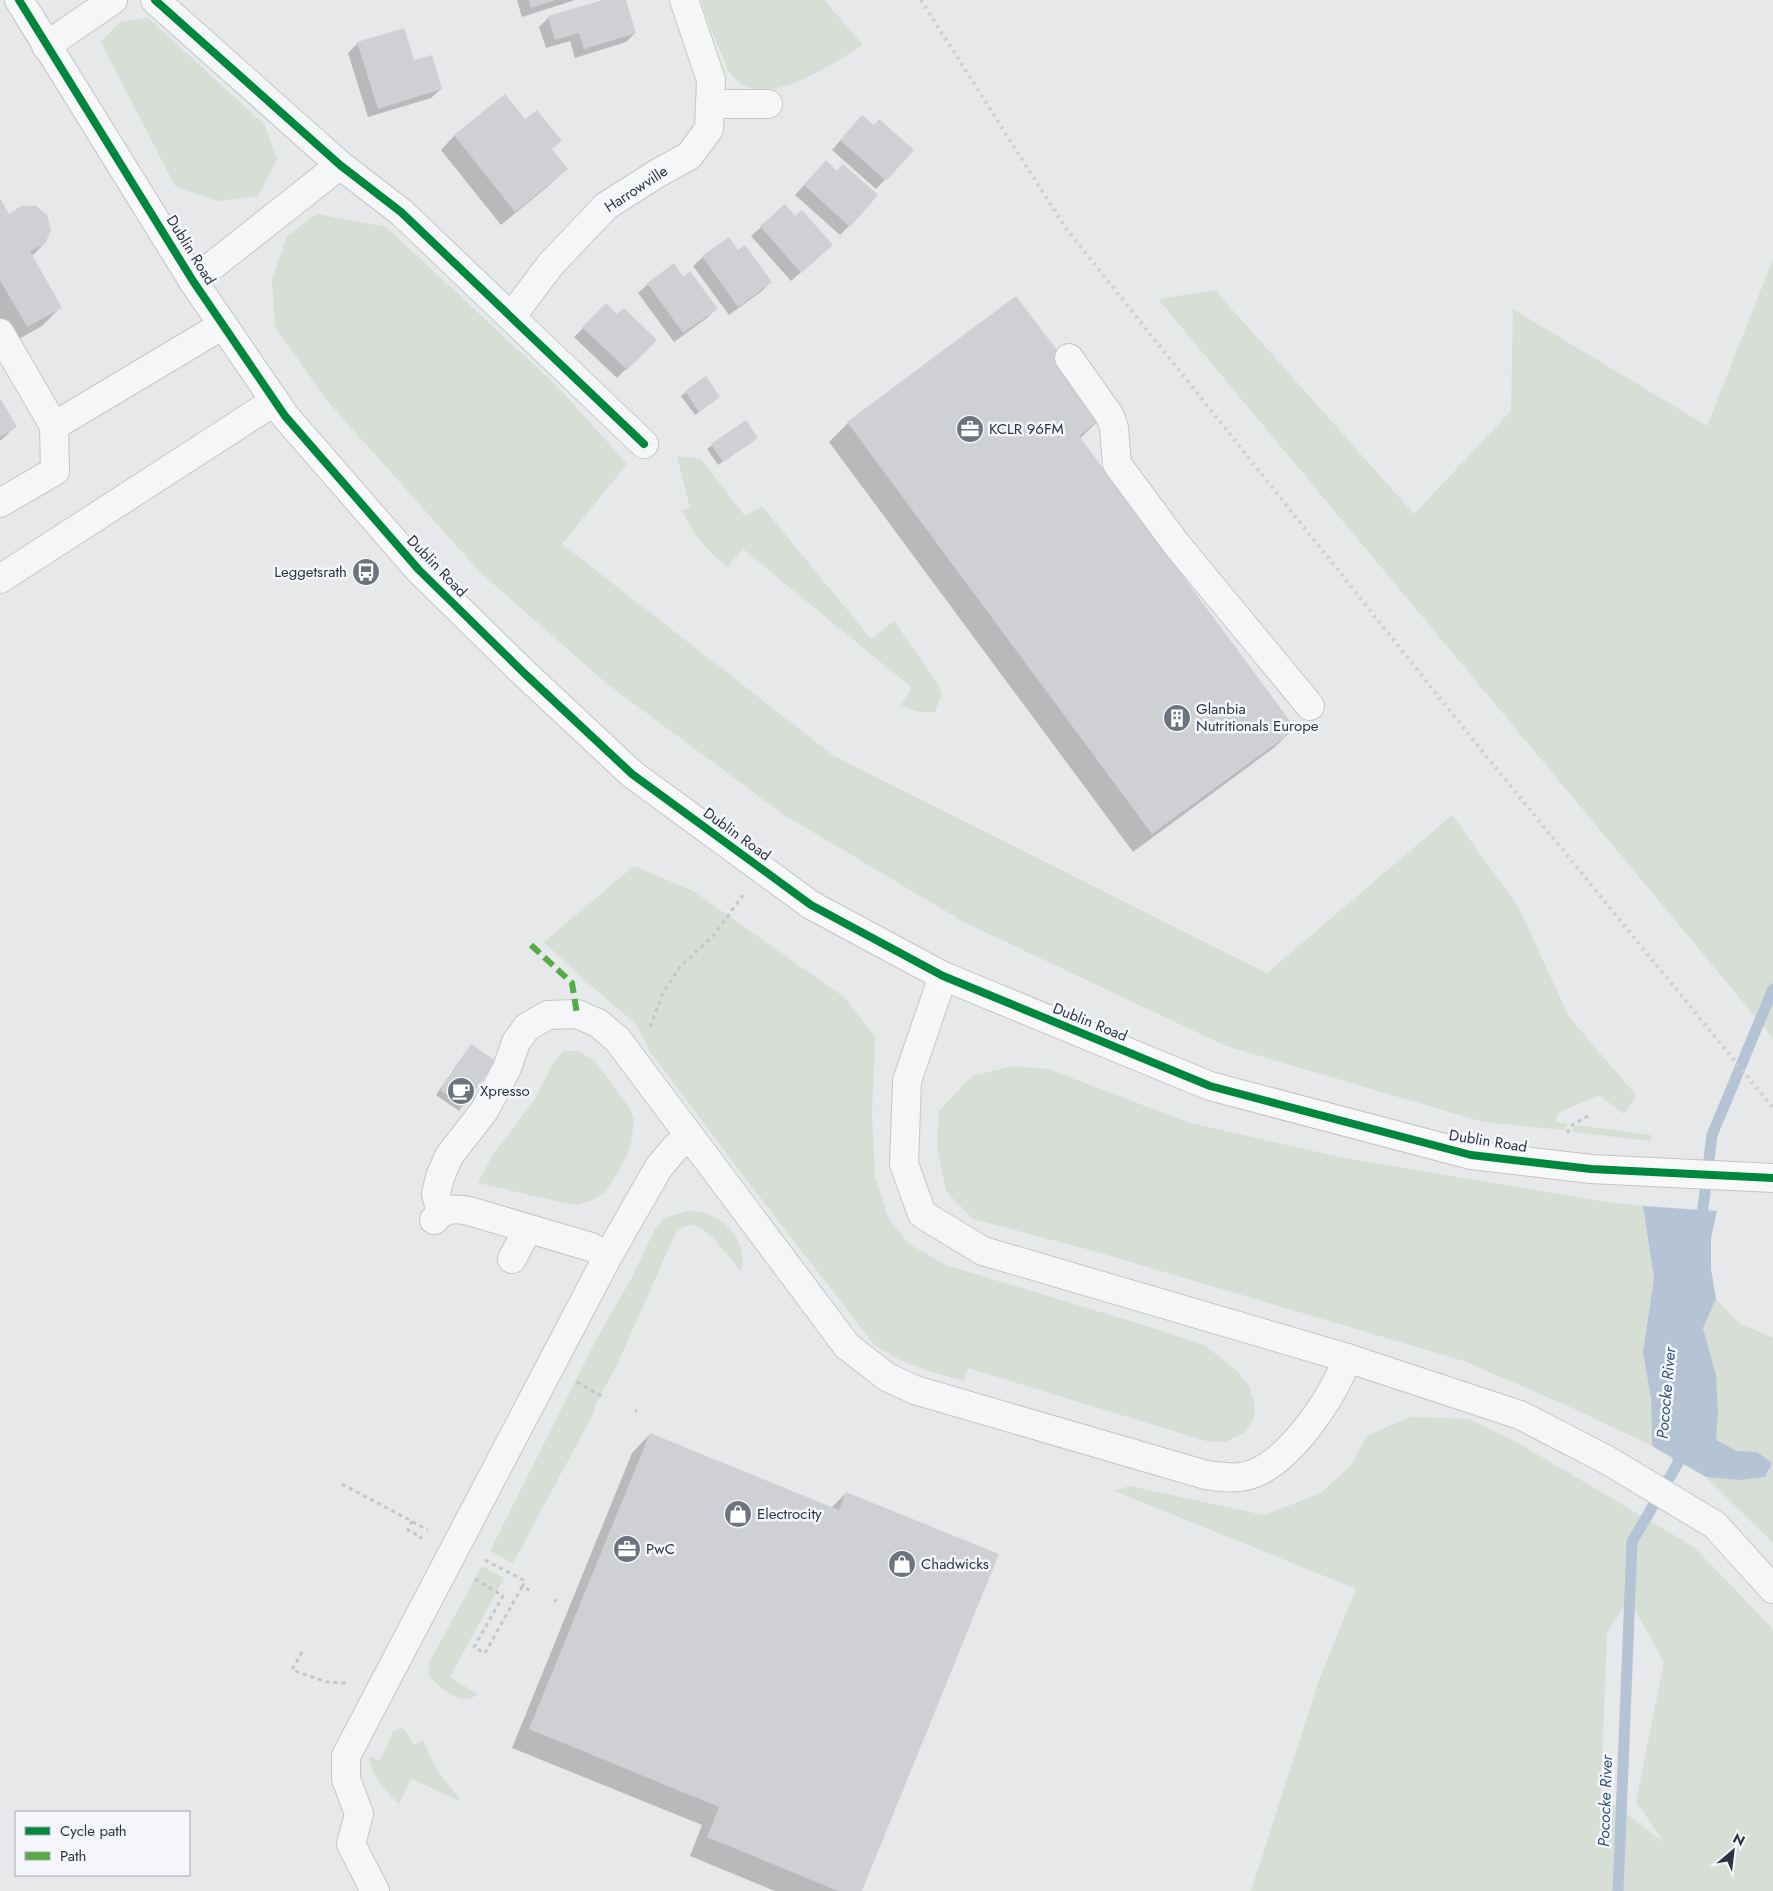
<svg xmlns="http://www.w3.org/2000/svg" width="1773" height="1891" viewBox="0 0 1773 1891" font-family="Jost,sans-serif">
<rect width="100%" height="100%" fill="#e6e8ea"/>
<g fill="#d6ded6" fill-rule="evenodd">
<path d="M701 0H824L863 45C832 63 761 116 731 74 727 70 725 62 723 57 714 38 707 19 701 0Z"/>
<polygon points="148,18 264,124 277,159 258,196 217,201 175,186 101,42 120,22"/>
<polygon points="317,214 386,227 558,387 627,464 562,544 834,756 1267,973 1452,815 1519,908 1569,1017 1636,1095 1624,1114 1599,1095 1558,1113 1556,1122 1568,1124 1564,1130 1483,1122 1226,1046 966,923 784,815 606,683 480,572 329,403 275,327 272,280 287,236"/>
<polygon points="1773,259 1773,1038 1158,299 1215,290 1414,514 1511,411 1513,309 1707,426"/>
<path d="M677 456 701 459 745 516 762 506 871 639 894 621 932 675 942 693 935 712H920L900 706 912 688 743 549 727 567C707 550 693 535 682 510L690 508Z"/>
<path d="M634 866 693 891 844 997 875 1037 872 1116 875 1176 888 1218 909 1244 946 1265 1156 1329 1204 1345 1234 1368 1249 1385 1255 1405 1253 1421 1244 1433 1225 1442 1206 1441 968 1368 964 1381C933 1372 898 1364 873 1343L752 1187 649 1050 636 1024 583 979 544 942Z"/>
<polygon points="563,1051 577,1051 589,1057 596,1063 630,1109 634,1120 631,1143 624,1162 606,1191 593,1200 574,1205 478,1183 491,1158 534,1101 554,1062"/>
<polygon points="1013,1066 1048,1069 1190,1123 1344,1158 1606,1202 1643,1206 1654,1278 1643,1352 1651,1399 1652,1446 1570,1407 1464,1361 1090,1250 973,1219 946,1191 937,1147 939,1111 972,1076"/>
<polygon points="1576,1125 1651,1135 1651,1141 1572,1132"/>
<path d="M687 1211C719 1210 750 1238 741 1272 730 1259 710 1228 693 1225 687 1224 681 1229 676 1232L617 1365 596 1403 593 1414 513 1563 490 1551 597 1338 631 1279 656 1227 665 1218Z"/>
<polygon points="1716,1299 1739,1323 1773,1338 1773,1543 1706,1477 1740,1480 1757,1452 1737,1451 1716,1440 1718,1413 1716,1375 1703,1328"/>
<path d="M1410 1417 1469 1419 1518 1443 1694 1547 1773 1629V1891H1251L1319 1680 1356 1589 1115 1491 1129 1486 1264 1515 1321 1493 1351 1465 1367 1436ZM1629 1599 1664 1662 1636 1802 1665 1843 1601 1795 1607 1632Z"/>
<path d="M482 1566 504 1578 450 1677 477 1694C463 1710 438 1685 428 1675L430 1661Z"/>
<path d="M401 1728 405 1731 414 1745 423 1740 436 1769 462 1802 411 1779 399 1804C385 1791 372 1776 369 1756L380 1761 393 1732Z"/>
</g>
<polygon fill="#b4c4d5" points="1643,1206 1717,1211 1711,1238 1711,1269 1716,1299 1703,1328 1716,1375 1718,1413 1716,1440 1737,1451 1757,1452 1772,1463 1765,1477 1740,1480 1706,1477 1652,1446 1651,1399 1643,1352 1654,1278"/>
<g fill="#0003">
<polygon points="517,0 575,0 522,17"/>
<polygon points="608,0 625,0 635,33 626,42 575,58 570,41 546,48 539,27 549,17"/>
<polygon points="358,43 413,62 441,89 431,98 368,117 348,53"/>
<polygon points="505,95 566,169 552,183 501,225 441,150 454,136"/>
<polygon points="853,126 885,180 876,189 832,150"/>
<polygon points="817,171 849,226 840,235 795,195"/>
<polygon points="0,201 9,216 44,244 32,256 61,307 42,326 8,345 0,331"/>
<polygon points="785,206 822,254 791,281 751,236"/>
<polygon points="728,239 738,252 771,282 762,291 729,315 693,266 703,257"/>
<polygon points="683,278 716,309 707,318 674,342 638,293 648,284"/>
<polygon points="1016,297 1105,415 1079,439 1294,728 1275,747 1133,852 829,442 848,423"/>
<polygon points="606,305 617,316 655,340 617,378 574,337"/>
<polygon points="686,392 719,397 695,415 681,396"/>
<polygon points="0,401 15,427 0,441"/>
<polygon points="745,422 752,442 718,465 707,449"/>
<polygon points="467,1050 494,1061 459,1111 436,1095"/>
<polygon points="650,1434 831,1508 846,1493 860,1891 775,1891 690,1856 702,1825 512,1748 632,1453"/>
</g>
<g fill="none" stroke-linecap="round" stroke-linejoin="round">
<g stroke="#b4c4d5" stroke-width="11">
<polyline points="1701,1224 1712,1135 1773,989"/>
<polyline points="1618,1891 1632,1542 1678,1463 1678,1446"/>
</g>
</g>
<g fill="#ced0d3">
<polygon points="529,0 556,0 531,8"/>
<polygon points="603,0 626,0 636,33 584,49 579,33 555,40 548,16"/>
<polygon points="404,28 414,60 432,55 442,89 378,109 357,42"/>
<polygon points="505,94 525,119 537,110 562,141 552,149 568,169 515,212 454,135"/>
<polygon points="862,115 874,125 879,119 914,150 886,181 840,140"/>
<polygon points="826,160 837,171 843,164 878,195 850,227 804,185"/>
<polygon points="0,198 9,214 21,206 36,206 47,215 51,230 45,244 30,251 62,308 27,327 0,280"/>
<polygon points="785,204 795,216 802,210 833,245 801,273 760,226"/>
<polygon points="729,237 738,250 745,245 772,282 738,307 702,256"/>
<polygon points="674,263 683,277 690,271 718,309 683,333 647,283"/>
<polygon points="1016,296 1106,415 1079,436 1296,729 1152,834 847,422"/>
<polygon points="606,303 617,314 624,308 657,340 627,370 582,327"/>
<polygon points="706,376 720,397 699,412 685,391"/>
<polygon points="0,398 17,427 0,437"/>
<polygon points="746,420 758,438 723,462 711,444"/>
<polygon points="471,1044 496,1061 464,1107 440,1090"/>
<polygon points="650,1433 839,1510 846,1492 999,1554 862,1891 838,1891 707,1837 719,1807 529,1729"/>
</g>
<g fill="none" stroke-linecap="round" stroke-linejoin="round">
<g stroke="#c4c6c8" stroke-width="30">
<g id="minor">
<polyline points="155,0 340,165 401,212 644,444"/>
<polyline points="46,46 113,0"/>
<polyline points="710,104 768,104"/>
<polyline points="193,281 340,165"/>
<polyline points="511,317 551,264 606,206 658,173 689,156 709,129 711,80 684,0"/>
<polyline points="0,333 54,426"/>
<polyline points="1069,358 1110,416 1114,428 1117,464 1177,545 1310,706"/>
<polyline points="0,503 55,471 54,426 223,325"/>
<polyline points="0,579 275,401"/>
<polyline points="943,976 907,1081 904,1164 922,1214 983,1251 1347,1358 1520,1415 1607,1460 1715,1525 1773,1589"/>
<path d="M441 1213 436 1194 440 1177 449 1156 484 1111 507 1068 516 1042 527 1027 548 1015 577 1014 598 1023 617 1039 847 1346 887 1377 915 1390 1206 1475C1222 1477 1239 1480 1255 1473 1292 1458 1334 1396 1347 1358"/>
<path d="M434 1220C445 1208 453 1208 469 1211L591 1247 608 1256"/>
<polyline points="512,1259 528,1229"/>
<polyline points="375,1891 351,1844 359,1814 346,1779 346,1756 608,1256 659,1167 675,1148 690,1136"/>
</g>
</g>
<g stroke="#c2c5c8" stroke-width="30">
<polyline id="major" points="19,0 193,281 285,416 419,570 524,673 632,774 811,905 943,976 1210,1086 1471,1155 1591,1169 1773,1178"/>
</g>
<g stroke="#c5c6ca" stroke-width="3" stroke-dasharray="4 4" stroke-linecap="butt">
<polyline points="650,1027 663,993 680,967 715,934 743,895"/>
<polyline points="1567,1133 1572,1125 1590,1115"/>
<polyline points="577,1382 605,1398"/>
<polyline points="635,1411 637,1411"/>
<polyline points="342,1484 428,1530"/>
<polyline points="412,1521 408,1530 421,1537 420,1539"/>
<polyline points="485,1560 525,1581 522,1587 532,1591"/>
<polyline points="475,1579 503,1596 474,1647 485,1653 522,1587"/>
<polyline points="554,1600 557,1601"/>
<polyline points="302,1652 292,1670 327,1682 346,1683"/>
</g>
<use href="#minor" stroke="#f5f6f7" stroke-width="28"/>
<use href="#major" stroke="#f8f8f8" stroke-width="28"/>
<polyline stroke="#cecfd2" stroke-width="4" stroke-dasharray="2.5 5" stroke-linecap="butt" points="921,0 1065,227 1478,746 1773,1108"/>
<polyline stroke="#54ac47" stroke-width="6" stroke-dasharray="12 6" stroke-linecap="butt" points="531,945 572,983 577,1014"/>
<g stroke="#f4f6f9" stroke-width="11">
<g id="cycleway">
<polyline points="19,0 193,281 285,416 419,570 524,673 632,774 811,905 943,976 1210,1086 1471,1155 1591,1169 1773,1178"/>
<polyline points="155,0 340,165 401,212 644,444"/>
</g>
</g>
<use href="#cycleway" stroke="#00873e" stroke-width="8"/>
</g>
<defs>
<g id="office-disc" transform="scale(1.4375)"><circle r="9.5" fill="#6c737f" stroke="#f4f6f9"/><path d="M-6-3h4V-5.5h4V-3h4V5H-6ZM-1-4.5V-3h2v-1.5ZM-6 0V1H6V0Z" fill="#fff"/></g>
<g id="bus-disc" transform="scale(1.4375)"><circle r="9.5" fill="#6c737f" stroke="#f4f6f9"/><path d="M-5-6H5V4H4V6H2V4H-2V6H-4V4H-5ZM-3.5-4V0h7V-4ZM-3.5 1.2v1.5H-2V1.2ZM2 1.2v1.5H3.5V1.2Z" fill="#fff"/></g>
<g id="building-disc" transform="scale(1.4375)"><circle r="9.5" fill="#6c737f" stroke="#f4f6f9"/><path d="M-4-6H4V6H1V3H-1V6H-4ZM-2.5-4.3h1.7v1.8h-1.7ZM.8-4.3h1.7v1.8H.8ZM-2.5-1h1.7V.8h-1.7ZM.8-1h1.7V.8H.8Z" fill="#fff"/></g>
<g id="cafe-disc" transform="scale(1.4375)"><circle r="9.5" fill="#6c737f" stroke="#f4f6f9"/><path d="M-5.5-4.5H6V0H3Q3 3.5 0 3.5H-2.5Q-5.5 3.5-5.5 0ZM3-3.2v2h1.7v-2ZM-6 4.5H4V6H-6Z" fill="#fff"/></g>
<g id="shop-disc" transform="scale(1.4375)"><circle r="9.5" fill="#6c737f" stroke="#f4f6f9"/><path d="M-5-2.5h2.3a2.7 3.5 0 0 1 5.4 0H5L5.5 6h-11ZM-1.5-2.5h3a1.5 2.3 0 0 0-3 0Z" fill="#fff"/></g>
</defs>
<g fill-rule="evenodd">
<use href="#office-disc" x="970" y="429"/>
<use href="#bus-disc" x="366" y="572"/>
<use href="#building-disc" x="1177" y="718"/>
<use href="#cafe-disc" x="461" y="1091"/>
<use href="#shop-disc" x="738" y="1514"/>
<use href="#office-disc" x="627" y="1549"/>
<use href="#shop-disc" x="902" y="1564"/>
</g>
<g text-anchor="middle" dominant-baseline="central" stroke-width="5" stroke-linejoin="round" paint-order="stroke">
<g font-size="15" fill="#2b3445" stroke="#f4f6f9">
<text transform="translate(636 189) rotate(-33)">Harrowville</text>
<text transform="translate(191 250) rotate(58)">Dublin Road</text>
<text transform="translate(437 566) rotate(46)">Dublin Road</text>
<text transform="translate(737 834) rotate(36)">Dublin Road</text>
<text transform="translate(1090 1022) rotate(22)">Dublin Road</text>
<text transform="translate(1488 1141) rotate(9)">Dublin Road</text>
</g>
<g font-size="15" fill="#2b3445" stroke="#f4f6f9" text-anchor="start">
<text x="989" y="429">KCLR 96FM</text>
<text x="347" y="572" text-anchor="end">Leggetsrath</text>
<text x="1196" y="709">Glanbia<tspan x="1196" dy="17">Nutritionals Europe</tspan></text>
<text x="480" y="1091">Xpresso</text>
<text x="757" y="1514">Electrocity</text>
<text x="646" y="1549">PwC</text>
<text x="921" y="1564">Chadwicks</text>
</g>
<g font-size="16" font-style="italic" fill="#34527a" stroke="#f4f6f9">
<text transform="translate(1666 1393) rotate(-85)">Pococke River</text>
<text transform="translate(1605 1801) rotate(-88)">Pococke River</text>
</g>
</g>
<rect x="15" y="1811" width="175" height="65" fill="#f4f6f9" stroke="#a4a8b1"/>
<rect x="25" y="1827" width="25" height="8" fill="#00873e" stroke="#a4a8b1"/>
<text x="60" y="1836" font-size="15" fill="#2b3445">Cycle path</text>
<rect x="25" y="1852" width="25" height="8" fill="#54ac47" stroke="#a4a8b1"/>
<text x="60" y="1861" font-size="15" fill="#2b3445">Path</text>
<g transform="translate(1733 1851) rotate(28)" stroke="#f4f6f9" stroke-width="4" paint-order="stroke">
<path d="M0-4L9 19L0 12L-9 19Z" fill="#2b3445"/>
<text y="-8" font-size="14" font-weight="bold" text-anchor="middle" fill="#2b3445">N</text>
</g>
</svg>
